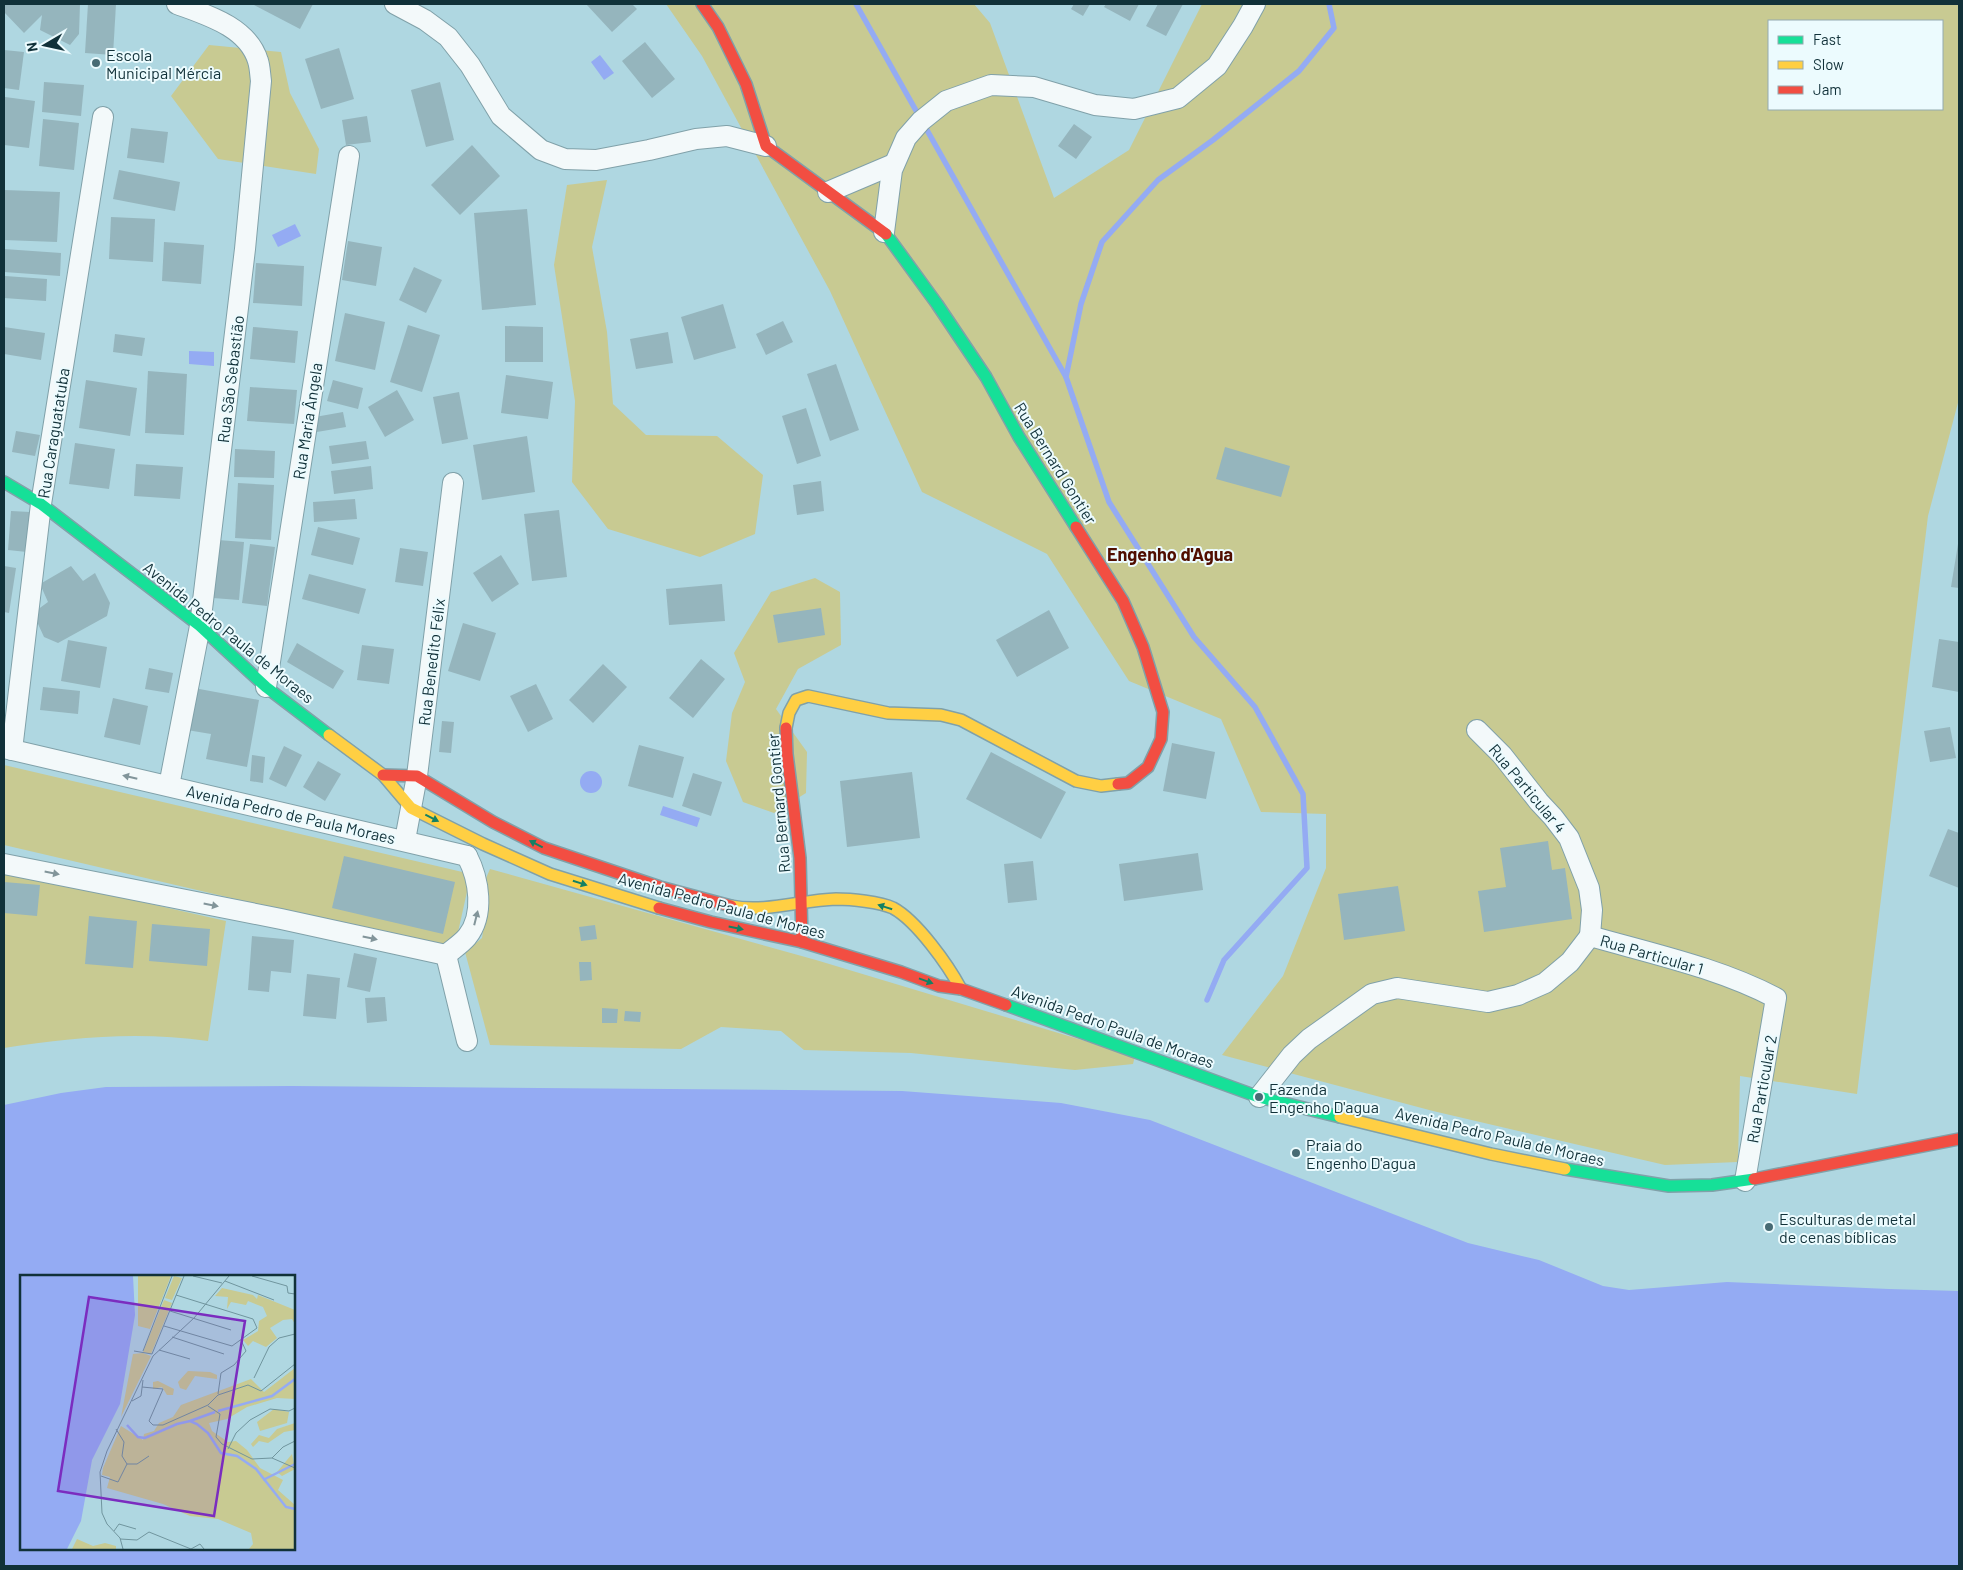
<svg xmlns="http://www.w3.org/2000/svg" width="1963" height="1570" viewBox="0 0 1963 1570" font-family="Barlow,sans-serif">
<rect width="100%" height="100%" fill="#afd7e1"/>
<g fill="#c8ca92" fill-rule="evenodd">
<path d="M666 4H974L990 23 1054 198 1129 150 1202 4H1959V399L1928 516 1857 1094 1740 1076 1738 1162 1665 1165 1433 1111 1222 1055 1283 976 1326 868V814L1261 812 1221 719 1129 681 1047 554 922 492 830 291 702 56ZM1769 21H1942V109H1769Z"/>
<polygon points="209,45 281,52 290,93 319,149 316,174 218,159 171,96"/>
<polygon points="607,180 592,247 607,332 613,404 646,435 717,436 763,475 755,534 700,557 608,529 572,482 575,401 554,265 567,185"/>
<polygon points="815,578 840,592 841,645 798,669 776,709 807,752 806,793 774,813 743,802 726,761 732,713 745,682 734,653 771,592"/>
<polygon points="4,765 471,874 454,950 4,845"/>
<polygon points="490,869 816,960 1135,1056 1133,1064 1075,1070 911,1053 804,1050 781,1031 721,1027 681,1049 490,1045 465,952 482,938 488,901 483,885"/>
<path d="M4 871 226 921 208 1041C140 1031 71 1037 4 1048Z"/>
</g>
<g fill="#94abf3" fill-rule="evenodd">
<polygon points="600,55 614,73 604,80 591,62"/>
<polygon points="295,224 301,236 278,247 272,235"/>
<polygon points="189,351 214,352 214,366 189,364"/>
<circle cx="591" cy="782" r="11"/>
<polygon points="663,806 700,818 697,827 660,815"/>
<path d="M291 1086 902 1091 1061 1103 1150 1120 1468 1243 1539 1260 1603 1286 1629 1290 1727 1282 1889 1289 1959 1291V1566H4V1105L61 1093 106 1087ZM294 1276V1549H21V1276Z"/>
</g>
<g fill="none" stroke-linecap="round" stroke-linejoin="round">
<g stroke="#94abf3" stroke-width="5.5">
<polyline points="856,4 1066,377"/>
<polyline points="1207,1000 1224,960 1307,868 1303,794 1255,707 1194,637 1109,502 1066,377 1081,304 1102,242 1158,180 1213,140 1299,71 1334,28 1329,4"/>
</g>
</g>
<g fill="#95b5bd">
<polygon points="4,4 80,4 79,34 70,45 40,30 42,15 24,33 4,12"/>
<polygon points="88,4 116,4 113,55 85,53"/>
<polygon points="252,4 313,4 300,29"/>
<polygon points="586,4 632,4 637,9 612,32"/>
<polygon points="1074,4 1090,4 1083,16 1071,9"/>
<polygon points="1106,4 1139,4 1130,21 1104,7"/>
<polygon points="1158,4 1183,4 1166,36 1146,26"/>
<polygon points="645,42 675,79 652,98 622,61"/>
<polygon points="339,48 354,99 321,109 305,59"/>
<polygon points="4,50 24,52 19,90 4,88"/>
<polygon points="44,82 84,85 81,116 42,112"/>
<polygon points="440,82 454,140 426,147 411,90"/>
<polygon points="5,97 35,101 29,148 4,145"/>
<polygon points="367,116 371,142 346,145 342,120"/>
<polygon points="43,119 79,123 74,170 39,166"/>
<polygon points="1074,124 1092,137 1076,159 1058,146"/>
<polygon points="131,128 168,132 164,163 127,158"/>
<polygon points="472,145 500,176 460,215 431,185"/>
<polygon points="119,170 180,182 175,211 113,199"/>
<polygon points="4,190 60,192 57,242 4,240"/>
<polygon points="527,209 536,305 482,310 474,213"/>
<polygon points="111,217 155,219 153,262 109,259"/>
<polygon points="348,241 382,247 376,286 342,280"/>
<polygon points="164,242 204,245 201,284 162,281"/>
<polygon points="4,249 61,253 60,276 4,272"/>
<polygon points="256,263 304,266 302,306 253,303"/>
<polygon points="414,267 442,280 426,313 399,300"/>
<polygon points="5,276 47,279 46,301 4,298"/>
<polygon points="723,304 736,348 694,360 681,317"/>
<polygon points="345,313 385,322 375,370 335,361"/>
<polygon points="783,321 793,342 766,355 756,334"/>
<polygon points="408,325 440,335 422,392 390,382"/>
<polygon points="505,326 543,327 543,362 505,362"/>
<polygon points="4,327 45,333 41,360 4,354"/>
<polygon points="253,327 298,331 295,363 250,359"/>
<polygon points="668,332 673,363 636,369 630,339"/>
<polygon points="115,334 145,338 142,356 113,352"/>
<polygon points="836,364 859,430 830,441 807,374"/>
<polygon points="148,371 187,374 184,435 145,433"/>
<polygon points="506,375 553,382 548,419 501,413"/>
<polygon points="86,380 137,388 130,436 79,428"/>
<polygon points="333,380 363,388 358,409 327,401"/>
<polygon points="250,387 297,390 294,424 247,421"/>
<polygon points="397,390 414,420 385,437 368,407"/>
<polygon points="459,392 468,439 442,444 433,397"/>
<polygon points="806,408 821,456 797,464 782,416"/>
<polygon points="343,412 346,427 317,432 315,417"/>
<polygon points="16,431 40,435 35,456 12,452"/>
<polygon points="527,436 535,492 482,500 473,445"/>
<polygon points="366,441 369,459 332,464 329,446"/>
<polygon points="75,443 115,449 109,489 69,484"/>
<polygon points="1225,447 1290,466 1281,497 1216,479"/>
<polygon points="235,449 275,451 274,478 234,477"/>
<polygon points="136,464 183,467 180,499 134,496"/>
<polygon points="371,466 373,489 334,494 331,471"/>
<polygon points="821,481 824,511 797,515 793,485"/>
<polygon points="238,483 274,485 271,540 235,538"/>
<polygon points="355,499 357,519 314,522 313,502"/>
<polygon points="559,510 567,577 532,581 524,514"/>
<polygon points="11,511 30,512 27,552 8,550"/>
<polygon points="318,527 360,538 353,565 311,555"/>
<polygon points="218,540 244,542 239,600 213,598"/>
<polygon points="250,544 275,547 267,606 242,603"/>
<polygon points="1958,544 1959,544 1959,588 1951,587"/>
<polygon points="400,548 428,552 423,586 395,582"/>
<polygon points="501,555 519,584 492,602 473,573"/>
<polygon points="4,566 16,568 9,613 4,612"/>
<polygon points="71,566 83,581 95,573 110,603 107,616 58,643 44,637 33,613 48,602 40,584"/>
<polygon points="309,574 366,589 359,614 302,599"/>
<polygon points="722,584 725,621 669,625 666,589"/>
<polygon points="821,608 825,635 778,643 773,615"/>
<polygon points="1049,610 1069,648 1017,677 996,640"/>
<polygon points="463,623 496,633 480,681 448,671"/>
<polygon points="1939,639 1959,642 1959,692 1932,687"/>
<polygon points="68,640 107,647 100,688 61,681"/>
<polygon points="297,643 344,671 333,689 287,662"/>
<polygon points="362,645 394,649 389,684 357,680"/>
<polygon points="701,659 725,679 693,718 669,698"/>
<polygon points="603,664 627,687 593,723 569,700"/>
<polygon points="149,668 173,673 169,693 145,689"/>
<polygon points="536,684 553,719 528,732 510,696"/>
<polygon points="43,687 80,691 78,714 40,710"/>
<polygon points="194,688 259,700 247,767 206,759 211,734 187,730"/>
<polygon points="113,698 148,706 140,745 104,737"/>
<polygon points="442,721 454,722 451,753 439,752"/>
<polygon points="1950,727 1956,758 1930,762 1924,731"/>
<polygon points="1172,743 1215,752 1206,799 1163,791"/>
<polygon points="639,745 684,757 673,798 628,786"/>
<polygon points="284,746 302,755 286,787 269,779"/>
<polygon points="991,752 1066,792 1041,839 966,799"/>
<polygon points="252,755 265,757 263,783 250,781"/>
<polygon points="318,761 341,774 325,801 303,787"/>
<polygon points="912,772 920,838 847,847 840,781"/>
<polygon points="693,773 722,782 711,816 682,806"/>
<polygon points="1948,829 1959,833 1959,888 1929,876"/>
<polygon points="1548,841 1552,870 1565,868 1572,919 1484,932 1478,891 1506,887 1500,848"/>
<polygon points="1198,853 1203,890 1124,901 1119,864"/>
<polygon points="344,856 455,882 443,934 332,908"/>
<polygon points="1033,861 1037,900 1008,903 1004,864"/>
<polygon points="4,882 40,885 37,916 4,913"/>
<polygon points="1398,886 1405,931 1344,940 1338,894"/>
<polygon points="89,916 137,921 133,968 85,964"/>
<polygon points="152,924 210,929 207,966 149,961"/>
<polygon points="595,925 597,939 581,941 579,927"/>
<polygon points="252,936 294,940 291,973 271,971 269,992 248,990"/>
<polygon points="354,953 377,958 370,992 347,987"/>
<polygon points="579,962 591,962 592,980 580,981"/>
<polygon points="307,974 340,978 336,1019 303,1016"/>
<polygon points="385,997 387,1021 367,1023 365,998"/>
<polygon points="602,1008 618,1009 617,1023 602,1023"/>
<polygon points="625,1011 641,1012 640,1022 624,1021"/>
</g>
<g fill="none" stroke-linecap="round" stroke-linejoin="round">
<g stroke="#80a1a9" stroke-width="22">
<g id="street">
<polyline points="395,4 425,20 448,37 470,65 501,116 541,150 565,159 596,160 649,150 696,139 727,136 766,146"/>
<polyline points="828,192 894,164"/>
<polyline points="884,232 892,170 906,138 921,121 946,101 991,85 1034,87 1095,105 1134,109 1178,98 1217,66 1243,26 1255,4"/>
<polyline points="266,687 349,156"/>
<polyline points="1477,730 1502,755 1539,802 1553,817 1569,838 1589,888 1592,910 1590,936"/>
<polyline points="4,748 467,856"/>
<polyline points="12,750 41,504 103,117"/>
<path d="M169 786 200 626 245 249 261 81C260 74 260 67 258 61 248 27 207 15 177 4"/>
<polyline points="405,840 417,776 453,483"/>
<polyline points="4,864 281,919 446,955"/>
<path d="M1590 936C1653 954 1719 968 1776 998L1745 1181"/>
<path d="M446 955C453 949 461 944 467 937 485 915 479 879 467 856"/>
<polyline points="446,955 467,1041"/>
<polyline points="1259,1097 1292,1055 1309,1039 1372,994 1397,988 1488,1002 1518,995 1545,983 1570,962 1590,936"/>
</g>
</g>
<g stroke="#80a1a9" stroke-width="14">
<g id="fast">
<polyline points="886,234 937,304 986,377 1019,437 1076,527"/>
<polyline points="4,482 41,504 200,626 266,687 329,735"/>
<polyline points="1006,1005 1259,1097 1340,1117"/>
<polyline points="1565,1169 1669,1186 1712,1185 1754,1179"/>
</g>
</g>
<g stroke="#80a1a9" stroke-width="14">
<g id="slow">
<polyline points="786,728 789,713 796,700 808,696 888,713 941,715 961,720 1076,781 1101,786 1118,784"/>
<polyline points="329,735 383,775 411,808 483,844 550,874 659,908"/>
<path d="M731 906C765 913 802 900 836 899 851 899 880 902 893 908 917 921 948 965 961 989"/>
<polyline points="1340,1117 1491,1154 1565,1169"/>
</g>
</g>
<g stroke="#80a1a9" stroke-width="14">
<g id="jam">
<polyline points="702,4 718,27 746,84 766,146 886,234"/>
<polyline points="1076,527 1123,601 1143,647 1163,712 1161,739 1148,767 1128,783 1118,784"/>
<polyline points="786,728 787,754 800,858 802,942"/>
<polyline points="383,775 417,776 493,822 544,848 660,887 731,906"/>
<polyline points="659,908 711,922 802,942 901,972 939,986 961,989 1006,1005"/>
<polyline points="1754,1179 1959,1139"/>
</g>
</g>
<use href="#street" stroke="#f3f9fa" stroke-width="20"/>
<use href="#fast" stroke="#16e098" stroke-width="11"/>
<use href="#slow" stroke="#ffcf43" stroke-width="11"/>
<use href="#jam" stroke="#f24e42" stroke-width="11"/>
</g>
<defs><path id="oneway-solid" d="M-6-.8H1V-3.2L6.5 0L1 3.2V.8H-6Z" transform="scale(1.25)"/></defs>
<g fill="#82959a">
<use href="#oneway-solid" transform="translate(130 777) rotate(-167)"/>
<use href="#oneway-solid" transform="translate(52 873) rotate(11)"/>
<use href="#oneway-solid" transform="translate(211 905) rotate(11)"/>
<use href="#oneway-solid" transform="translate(476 918) rotate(-76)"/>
<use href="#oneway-solid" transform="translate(370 938) rotate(12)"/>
</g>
<g fill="#138064">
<use href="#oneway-solid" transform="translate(432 818) rotate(27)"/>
<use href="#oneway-solid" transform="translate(536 844) rotate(-153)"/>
<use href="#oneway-solid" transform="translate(580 883) rotate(18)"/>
<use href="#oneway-solid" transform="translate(885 907) rotate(-163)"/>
<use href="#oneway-solid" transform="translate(736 928) rotate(12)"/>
<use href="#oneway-solid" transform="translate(926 981) rotate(20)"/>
</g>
<g fill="#486b74" stroke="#ecfbfe" stroke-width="2">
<circle cx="96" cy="63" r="5"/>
<circle cx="1259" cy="1097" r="5"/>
<circle cx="1296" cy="1153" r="5"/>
<circle cx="1769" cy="1227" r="5"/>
</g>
<g text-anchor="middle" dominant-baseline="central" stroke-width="4" stroke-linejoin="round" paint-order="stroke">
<g font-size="16" fill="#113139" stroke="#ecfbfe" text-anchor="start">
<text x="106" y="54">Escola<tspan x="106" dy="18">Municipal Mércia</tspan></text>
<text x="1269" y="1088">Fazenda<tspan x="1269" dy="18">Engenho D'agua</tspan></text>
<text x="1306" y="1144">Praia do<tspan x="1306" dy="18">Engenho D'agua</tspan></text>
<text x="1779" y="1218">Esculturas de metal<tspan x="1779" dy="18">de cenas bíblicas</tspan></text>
</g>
<g font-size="16" fill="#113139" stroke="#ecfbfe">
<text transform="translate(230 379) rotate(-83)">Rua São Sebastião</text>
<text transform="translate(307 421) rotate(-81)">Rua Maria Ângela</text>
<text transform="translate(53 433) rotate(-81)">Rua Caraguatatuba</text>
<text transform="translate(1056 463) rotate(58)">Rua Bernard Gontier</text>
<text transform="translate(229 632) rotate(39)">Avenida Pedro Paula de Moraes</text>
<text transform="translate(431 662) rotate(-83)">Rua Benedito Félix</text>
<text transform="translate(1528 788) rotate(50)">Rua Particular 4</text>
<text transform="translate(778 803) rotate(-95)">Rua Bernard Gontier</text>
<text transform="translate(291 814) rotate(13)">Avenida Pedro de Paula Moraes</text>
<text transform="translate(722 905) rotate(15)">Avenida Pedro Paula de Moraes</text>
<text transform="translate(1652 954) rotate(16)">Rua Particular 1</text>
<text transform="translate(1113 1026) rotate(20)">Avenida Pedro Paula de Moraes</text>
<text transform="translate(1761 1089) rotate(-80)">Rua Particular 2</text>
<text transform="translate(1500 1136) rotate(13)">Avenida Pedro Paula de Moraes</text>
</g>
<g font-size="18" font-weight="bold" fill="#500e00" stroke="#ecfbfe">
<text x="1170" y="554">Engenho d'Agua</text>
</g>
</g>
<g transform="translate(20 1275)">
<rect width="275" height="275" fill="#afd7e1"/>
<path d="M118 1H151L130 54 118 51ZM154 1 162 3 152 25 145 23ZM202 13 233 20 237 24 238 20 275 35V49L272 44 263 45 250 53 257 63 246 72 233 66 228 71 223 65 238 56 239 46 247 41 243 32 228 26 226 30 211 27 207 34 208 22 195 21ZM144 25 152 28 131 79 123 77ZM123 78 131 81 101 142 113 79ZM275 93V124L257 123 227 132 207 144 189 148 192 156 208 167 216 166 227 175 240 193 263 205 258 215 275 230V274H229L233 269 231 258 198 244 170 241 143 229 87 213 90 202 82 200 83 193 101 151 123 165 124 159 134 156 139 148 153 142 161 130 231 104 244 117ZM168 96 190 97 197 100V104L175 101 166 115 160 113 158 107ZM138 106 154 114 153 120H147L142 112 133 114V107ZM254 134 269 137 267 148 240 156 237 147ZM275 148V155L264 157 248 168 239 166 233 172 231 169 239 160 249 163 257 154ZM272 179 275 194 262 201 257 197ZM57 264 73 271 85 268 96 271V274H52Z" fill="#c8ca92"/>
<path d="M0 1H113L115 40 100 129 72 185 61 246 47 274H0Z" fill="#94abf3"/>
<path fill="none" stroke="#94abf3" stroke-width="2.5" d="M198 136 252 121 275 104M170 146 195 137M107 150 118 162 125 163 157 149 170 146 177 149 188 158 201 178 217 181 236 194 266 232 275 234M243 205 275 189"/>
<path fill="none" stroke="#70959e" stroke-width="1" d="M173 1 202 8M232 1 267 11 268 18 275 19M205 6 254 25M150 36 211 55M144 51 212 71 237 53 233 44 156 20M152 62 204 79M139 75 170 84M114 76 132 79M123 76 152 1M132 79 164 1M234 103 249 72 259 63 275 59M122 112 143 114 129 146 133 150H143L188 130 198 120 228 110 241 116 275 89M198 119 201 98 214 90 226 76 221 65M112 126 121 121 123 105M188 131 200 139 196 162 202 169 232 184 252 183M96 154 104 167 102 181 107 189M208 174 216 158 230 145 250 134 269 136 275 133M252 183 263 172 275 166M252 183 275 193M107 189H117L129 181M81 201 98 207 107 189M94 256 99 249 116 254M100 264 117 265 129 257 171 274 180 269 184 274M103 274 100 263 87 249 82 238 80 197 87 176 133 81 174 43 209 1"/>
<path fill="#7b2cbf" fill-opacity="0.15" stroke="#7b2cbf" stroke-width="2.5" d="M69 22 225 46 194 241 38 216Z"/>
<rect width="275" height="275" fill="none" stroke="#113139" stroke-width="2.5"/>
</g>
<rect width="1963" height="1570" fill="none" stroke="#113139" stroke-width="10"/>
<rect x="1768" y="20" width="175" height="90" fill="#ecfbfe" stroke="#94aaaf"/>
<rect x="1778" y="36" width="25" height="8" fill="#16e098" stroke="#94aaaf"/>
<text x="1813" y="45" font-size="15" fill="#113139">Fast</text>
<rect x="1778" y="61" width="25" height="8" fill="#ffcf43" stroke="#94aaaf"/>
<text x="1813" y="70" font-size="15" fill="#113139">Slow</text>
<rect x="1778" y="86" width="25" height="8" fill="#f24e42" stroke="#94aaaf"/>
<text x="1813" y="95" font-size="15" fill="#113139">Jam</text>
<g transform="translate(45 45) rotate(261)" stroke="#ecfbfe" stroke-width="4" paint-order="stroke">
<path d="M0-4L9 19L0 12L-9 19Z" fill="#113139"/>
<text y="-8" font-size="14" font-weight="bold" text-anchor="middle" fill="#113139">N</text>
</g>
</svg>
